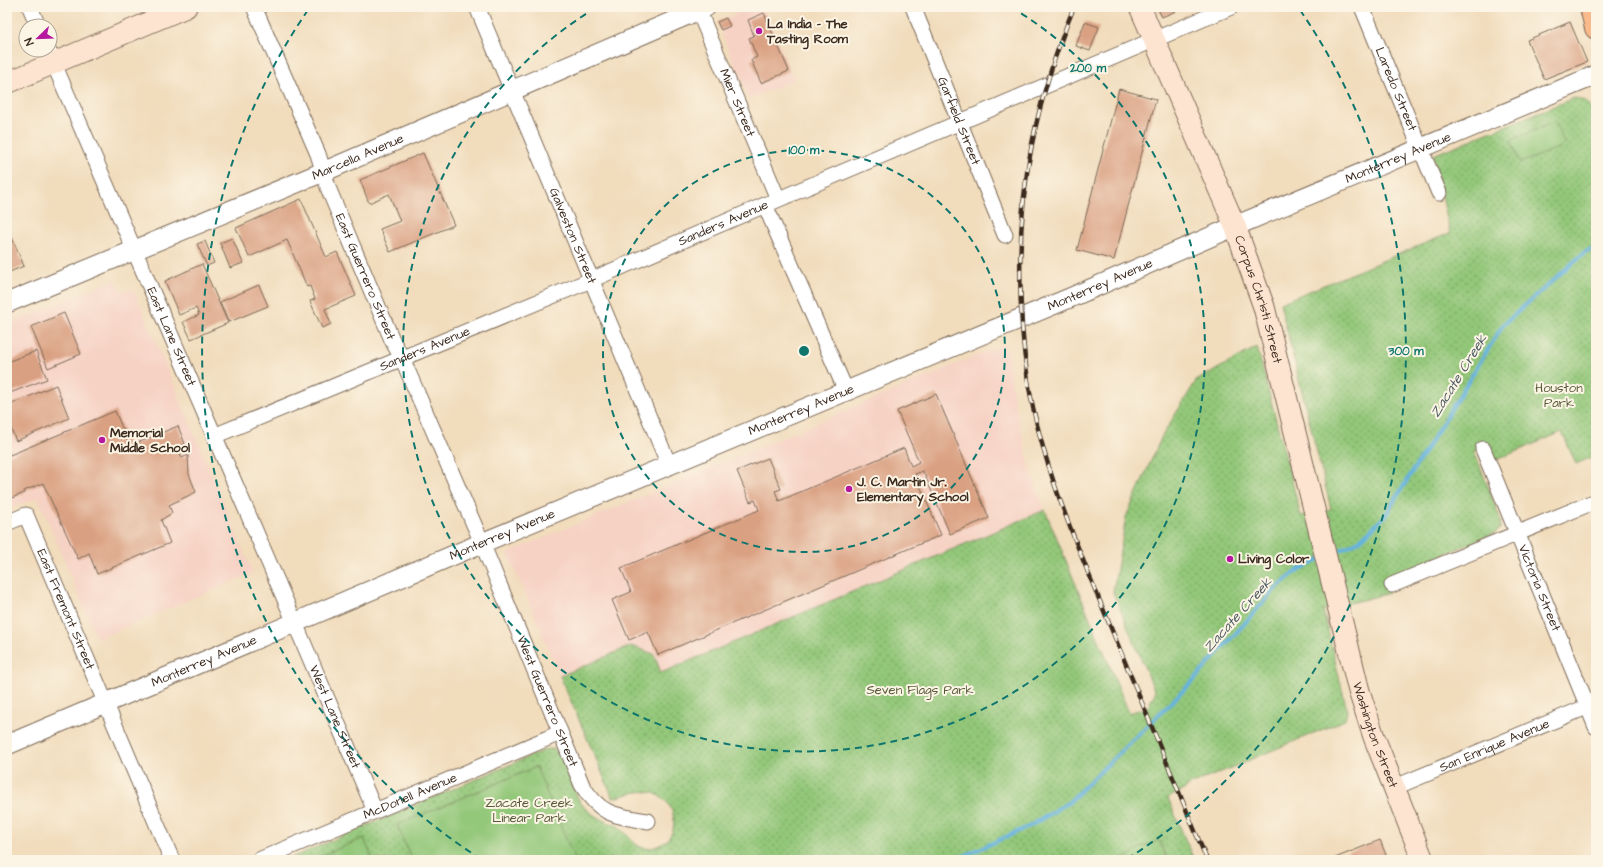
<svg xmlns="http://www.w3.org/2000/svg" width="1603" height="867" viewBox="0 0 1603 867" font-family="'Architects Daughter',sans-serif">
<defs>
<pattern id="grass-dots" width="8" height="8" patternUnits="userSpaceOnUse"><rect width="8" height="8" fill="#93c779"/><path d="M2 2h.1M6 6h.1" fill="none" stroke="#79a263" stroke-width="1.8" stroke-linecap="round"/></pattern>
</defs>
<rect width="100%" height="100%" fill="#fcf5e5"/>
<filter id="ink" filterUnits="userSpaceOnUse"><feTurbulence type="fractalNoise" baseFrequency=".025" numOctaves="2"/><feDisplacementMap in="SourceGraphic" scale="8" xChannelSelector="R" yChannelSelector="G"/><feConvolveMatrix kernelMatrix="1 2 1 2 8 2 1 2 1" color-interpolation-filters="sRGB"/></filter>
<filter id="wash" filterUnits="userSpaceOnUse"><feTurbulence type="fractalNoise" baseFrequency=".012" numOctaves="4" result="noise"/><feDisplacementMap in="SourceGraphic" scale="16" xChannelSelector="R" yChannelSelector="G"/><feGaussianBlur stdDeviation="0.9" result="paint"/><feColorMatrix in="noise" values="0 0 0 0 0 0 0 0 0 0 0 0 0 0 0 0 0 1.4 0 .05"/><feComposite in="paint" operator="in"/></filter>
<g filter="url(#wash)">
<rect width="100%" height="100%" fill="#f1dcbc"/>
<g fill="#f6d2c4">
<polygon points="751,7 763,7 794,80 749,99 717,22"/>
<polygon points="116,279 121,292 133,288 253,573 97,639 38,497 7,510 7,325"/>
<polygon points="1002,345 1007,349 1014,400 1030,468 1045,510 661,673 654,654 631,646 560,676 508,553"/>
</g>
<path fill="url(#grass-dots)" stroke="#67784c" d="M1574 98C1587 99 1592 107 1596 119V455L1576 464 1562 432 1496 460 1490 445 1474 451 1501 521 1500 529 1495 533 1386 579 1389 593 1323 610 1347 710 1345 720 1190 785 1182 791 1168 798 1194 860H286L547 749H554C566 757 572 790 581 803 587 811 596 817 605 821 609 823 615 824 619 827 629 835 635 850 650 848 684 844 680 797 649 792 637 790 624 796 613 798L560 676 631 646 654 654 661 673 1045 510 1129 713 1148 707 1155 692 1113 592 1126 517 1162 436 1196 381 1257 347 1301 516 1331 509 1280 303 1450 233 1433 155Z"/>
<g fill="#93c779" stroke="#67784c">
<polygon points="1555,122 1565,145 1520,163 1511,140"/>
<polygon points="536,767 575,860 412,860 397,825"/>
<polygon points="364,838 373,860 311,860"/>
<polygon points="1159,840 1167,860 1122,860 1142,847"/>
</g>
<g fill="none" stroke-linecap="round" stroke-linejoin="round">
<g stroke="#65b2df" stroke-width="4">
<polyline points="1331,554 1359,541 1385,516 1503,325 1585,252 1596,247"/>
<polyline points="955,860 1030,826 1069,802 1195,679 1277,587 1298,570 1321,559"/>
</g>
</g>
<g id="blocks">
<g fill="#daa082">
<polygon points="1157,7 1175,7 1176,11 1162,17"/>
<polygon points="764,13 789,71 761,83 751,60 757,57 749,38 754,36 748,20"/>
<polygon points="726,18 730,26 721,30 717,22"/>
<polygon points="1085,22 1099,27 1090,51 1076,46"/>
<polygon points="1570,22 1587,62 1544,79 1527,40"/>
<polygon points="1119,89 1156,99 1114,260 1077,250"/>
<polygon points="423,153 454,225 390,252 380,229 400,221 389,194 369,203 360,180"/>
<polygon points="301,199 326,257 337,252 356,296 325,309 331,324 322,328 310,301 315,299 310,286 307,287 287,240 249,257 236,228"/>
<polygon points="7,226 24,266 7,273"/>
<polygon points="232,238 243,263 230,268 220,243"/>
<polygon points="205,241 214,263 207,266 197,244"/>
<polygon points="202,264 228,323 191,339 183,322 199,315 196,308 179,315 165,281"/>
<polygon points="259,285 268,306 229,322 220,302"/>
<polygon points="64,313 81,354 48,368 31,327"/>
<polygon points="36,351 47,379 7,394 7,362"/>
<polygon points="56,385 69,418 16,441 7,419 7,406"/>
<polygon points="936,394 989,518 950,534 923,471 915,474 941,535 658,655 648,632 629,640 612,600 631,592 621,568 759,510 755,500 750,502 737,471 768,458 781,489 775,491 779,501 904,448 911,466 919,462 897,411"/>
<polygon points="115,411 130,446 178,426 185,444 178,447 182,458 188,455 189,474 196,492 169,505 172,513 161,520 170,543 97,574 89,553 78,559 43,483 24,491 24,493 7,500 7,449 10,455"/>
<polygon points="1380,840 1388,860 1330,860"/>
</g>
</g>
</g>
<g filter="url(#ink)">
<use href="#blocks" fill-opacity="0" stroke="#7b6855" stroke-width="1"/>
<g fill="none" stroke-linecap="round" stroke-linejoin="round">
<g stroke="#7b6855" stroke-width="17">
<g id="minor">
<polyline points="30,7 38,26"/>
<path id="s1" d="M254 7 318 154 329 190 393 342 402 358 482 543 582 785C600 815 615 816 648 821"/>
<path id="s2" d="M477 7 669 465"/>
<path id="s3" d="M697 7 778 199"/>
<path id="s4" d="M913 7 1005 235"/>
<path id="s5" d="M1362 7 1439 193"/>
<path id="s6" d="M48 50 295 623 375 811"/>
<polyline points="765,205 846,391"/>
<path id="s7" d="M214 436 591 280 765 205 1231 7"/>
<path id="s8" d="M1483 449 1596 727"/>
<path id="s9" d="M7 523 26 515 172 860"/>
<polyline points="1392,585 1596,501"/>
<path id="s10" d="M1393 788 1596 703"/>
<path id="s11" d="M259 860 560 733"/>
</g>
</g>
<g stroke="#7b6855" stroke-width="21">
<g id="tertiary">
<path id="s12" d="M7 303 323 172 706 7"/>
<path id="s13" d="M7 745 482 543 1072 297 1247 221 1596 75"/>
</g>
</g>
<g stroke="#7b6855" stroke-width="23">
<g id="secondary">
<path id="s14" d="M1140 7 1235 226 1264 307 1359 691 1374 737 1423 860"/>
<polyline points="7,83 186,7"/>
</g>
</g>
<g stroke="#7b6855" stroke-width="24">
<polyline id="primary" points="1591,7 1596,28"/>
</g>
<use href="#minor" stroke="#fff" stroke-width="15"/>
<use href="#tertiary" stroke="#fff" stroke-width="19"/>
<use href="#secondary" stroke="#fde4d1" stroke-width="21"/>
<use href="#primary" stroke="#fabb8c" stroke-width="22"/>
<g stroke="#3b2a1e" stroke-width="4.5">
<path id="rail" d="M1074 7C1056 51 1041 98 1032 144 1017 218 1017 307 1028 381 1042 467 1078 548 1111 628 1143 705 1175 783 1207 860"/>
</g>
<use href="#rail" stroke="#fcf5e5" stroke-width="3" stroke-dasharray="9" stroke-linecap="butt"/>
</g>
</g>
<g fill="none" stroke="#0f766e" stroke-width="2" stroke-dasharray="7 5">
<circle cx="804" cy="351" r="201"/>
<path d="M1011 7A401 401 0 1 1 597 7"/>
<path d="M481 859A602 602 0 0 1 308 10M1300 10A602 602 0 0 1 1127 859"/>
</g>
<g fill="#b5179e" stroke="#fcf5e5" stroke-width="1.5">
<circle cx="759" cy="31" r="4"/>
<circle cx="102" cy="440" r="4"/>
<circle cx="849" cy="489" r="4"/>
<circle cx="1230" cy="559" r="4"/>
</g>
<g text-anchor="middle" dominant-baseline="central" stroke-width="4" stroke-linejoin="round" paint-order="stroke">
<g font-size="13" font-weight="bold" fill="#3b2a1e" stroke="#fcf5e5" text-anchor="start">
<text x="767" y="24">La India - The<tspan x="767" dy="15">Tasting Room</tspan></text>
<text x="110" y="433">Memorial<tspan x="110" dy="15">Middle School</tspan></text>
<text x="857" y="482">J. C. Martin Jr.<tspan x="857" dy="15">Elementary School</tspan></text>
<text x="1238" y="559">Living Color</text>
</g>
<g font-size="13" fill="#3b2a1e" stroke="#fcf5e5">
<text stroke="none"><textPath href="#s5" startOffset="89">Laredo Street</textPath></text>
<text stroke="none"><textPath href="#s3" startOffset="104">Mier Street</textPath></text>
<text stroke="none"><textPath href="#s4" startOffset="123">Garfield Street</textPath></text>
<text stroke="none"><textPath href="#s12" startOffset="380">Marcella Avenue</textPath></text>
<text stroke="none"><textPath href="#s13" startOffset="1510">Monterrey Avenue</textPath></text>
<text stroke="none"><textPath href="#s7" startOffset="552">Sanders Avenue</textPath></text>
<text stroke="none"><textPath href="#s2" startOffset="248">Galveston Street</textPath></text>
<text stroke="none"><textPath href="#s1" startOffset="292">East Guerrero Street</textPath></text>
<text stroke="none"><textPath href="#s13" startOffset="1186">Monterrey Avenue</textPath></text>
<text stroke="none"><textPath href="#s14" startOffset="316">Corpus Christi Street</textPath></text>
<text stroke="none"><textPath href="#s6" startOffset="312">East Lane Street</textPath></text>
<text stroke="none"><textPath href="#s7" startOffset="228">Sanders Avenue</textPath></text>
<text stroke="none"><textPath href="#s13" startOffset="862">Monterrey Avenue</textPath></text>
<text stroke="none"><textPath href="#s13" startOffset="538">Monterrey Avenue</textPath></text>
<text stroke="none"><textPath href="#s8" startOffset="150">Victoria Street</textPath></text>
<text stroke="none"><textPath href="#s9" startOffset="123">East Fremont Street</textPath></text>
<text stroke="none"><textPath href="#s13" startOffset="214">Monterrey Avenue</textPath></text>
<text stroke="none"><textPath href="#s1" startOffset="754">West Guerrero Street</textPath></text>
<text stroke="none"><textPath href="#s6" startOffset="726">West Lane Street</textPath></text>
<text stroke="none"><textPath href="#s14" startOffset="767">Washington Street</textPath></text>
<text stroke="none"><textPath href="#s10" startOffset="110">San Enrique Avenue</textPath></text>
<text stroke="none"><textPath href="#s11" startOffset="164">McDonell Avenue</textPath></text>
</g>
<g font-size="13" fill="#555939" stroke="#fcf5e5">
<text x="1559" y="388">Houston<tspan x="1559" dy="15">Park</tspan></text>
<text x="920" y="690">Seven Flags Park</text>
<text x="529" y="803">Zacate Creek<tspan x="529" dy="15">Linear Park</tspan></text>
</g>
<g font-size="14" font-style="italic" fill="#4a5a62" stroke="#fcf5e5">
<text transform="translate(1459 376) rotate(-58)">Zacate Creek</text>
<text transform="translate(1238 615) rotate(-48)">Zacate Creek</text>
</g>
</g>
<circle cx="804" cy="351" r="6" fill="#0f766e" stroke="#fcf5e5" stroke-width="2"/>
<g font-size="12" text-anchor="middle" font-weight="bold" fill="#0f766e" stroke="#fcf5e5" stroke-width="4" stroke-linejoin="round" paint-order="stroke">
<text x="1088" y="72">200 m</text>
<text x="804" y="154">100 m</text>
<text x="1406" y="355">300 m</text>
</g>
<rect width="1603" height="867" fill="none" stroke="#fcf5e5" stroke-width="24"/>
<g transform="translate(38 38) rotate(247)"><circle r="19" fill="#fcf5e5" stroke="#afa495"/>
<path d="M0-3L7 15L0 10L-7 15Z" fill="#b5179e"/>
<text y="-6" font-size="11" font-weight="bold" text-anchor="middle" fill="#3b2a1e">N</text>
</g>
</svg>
